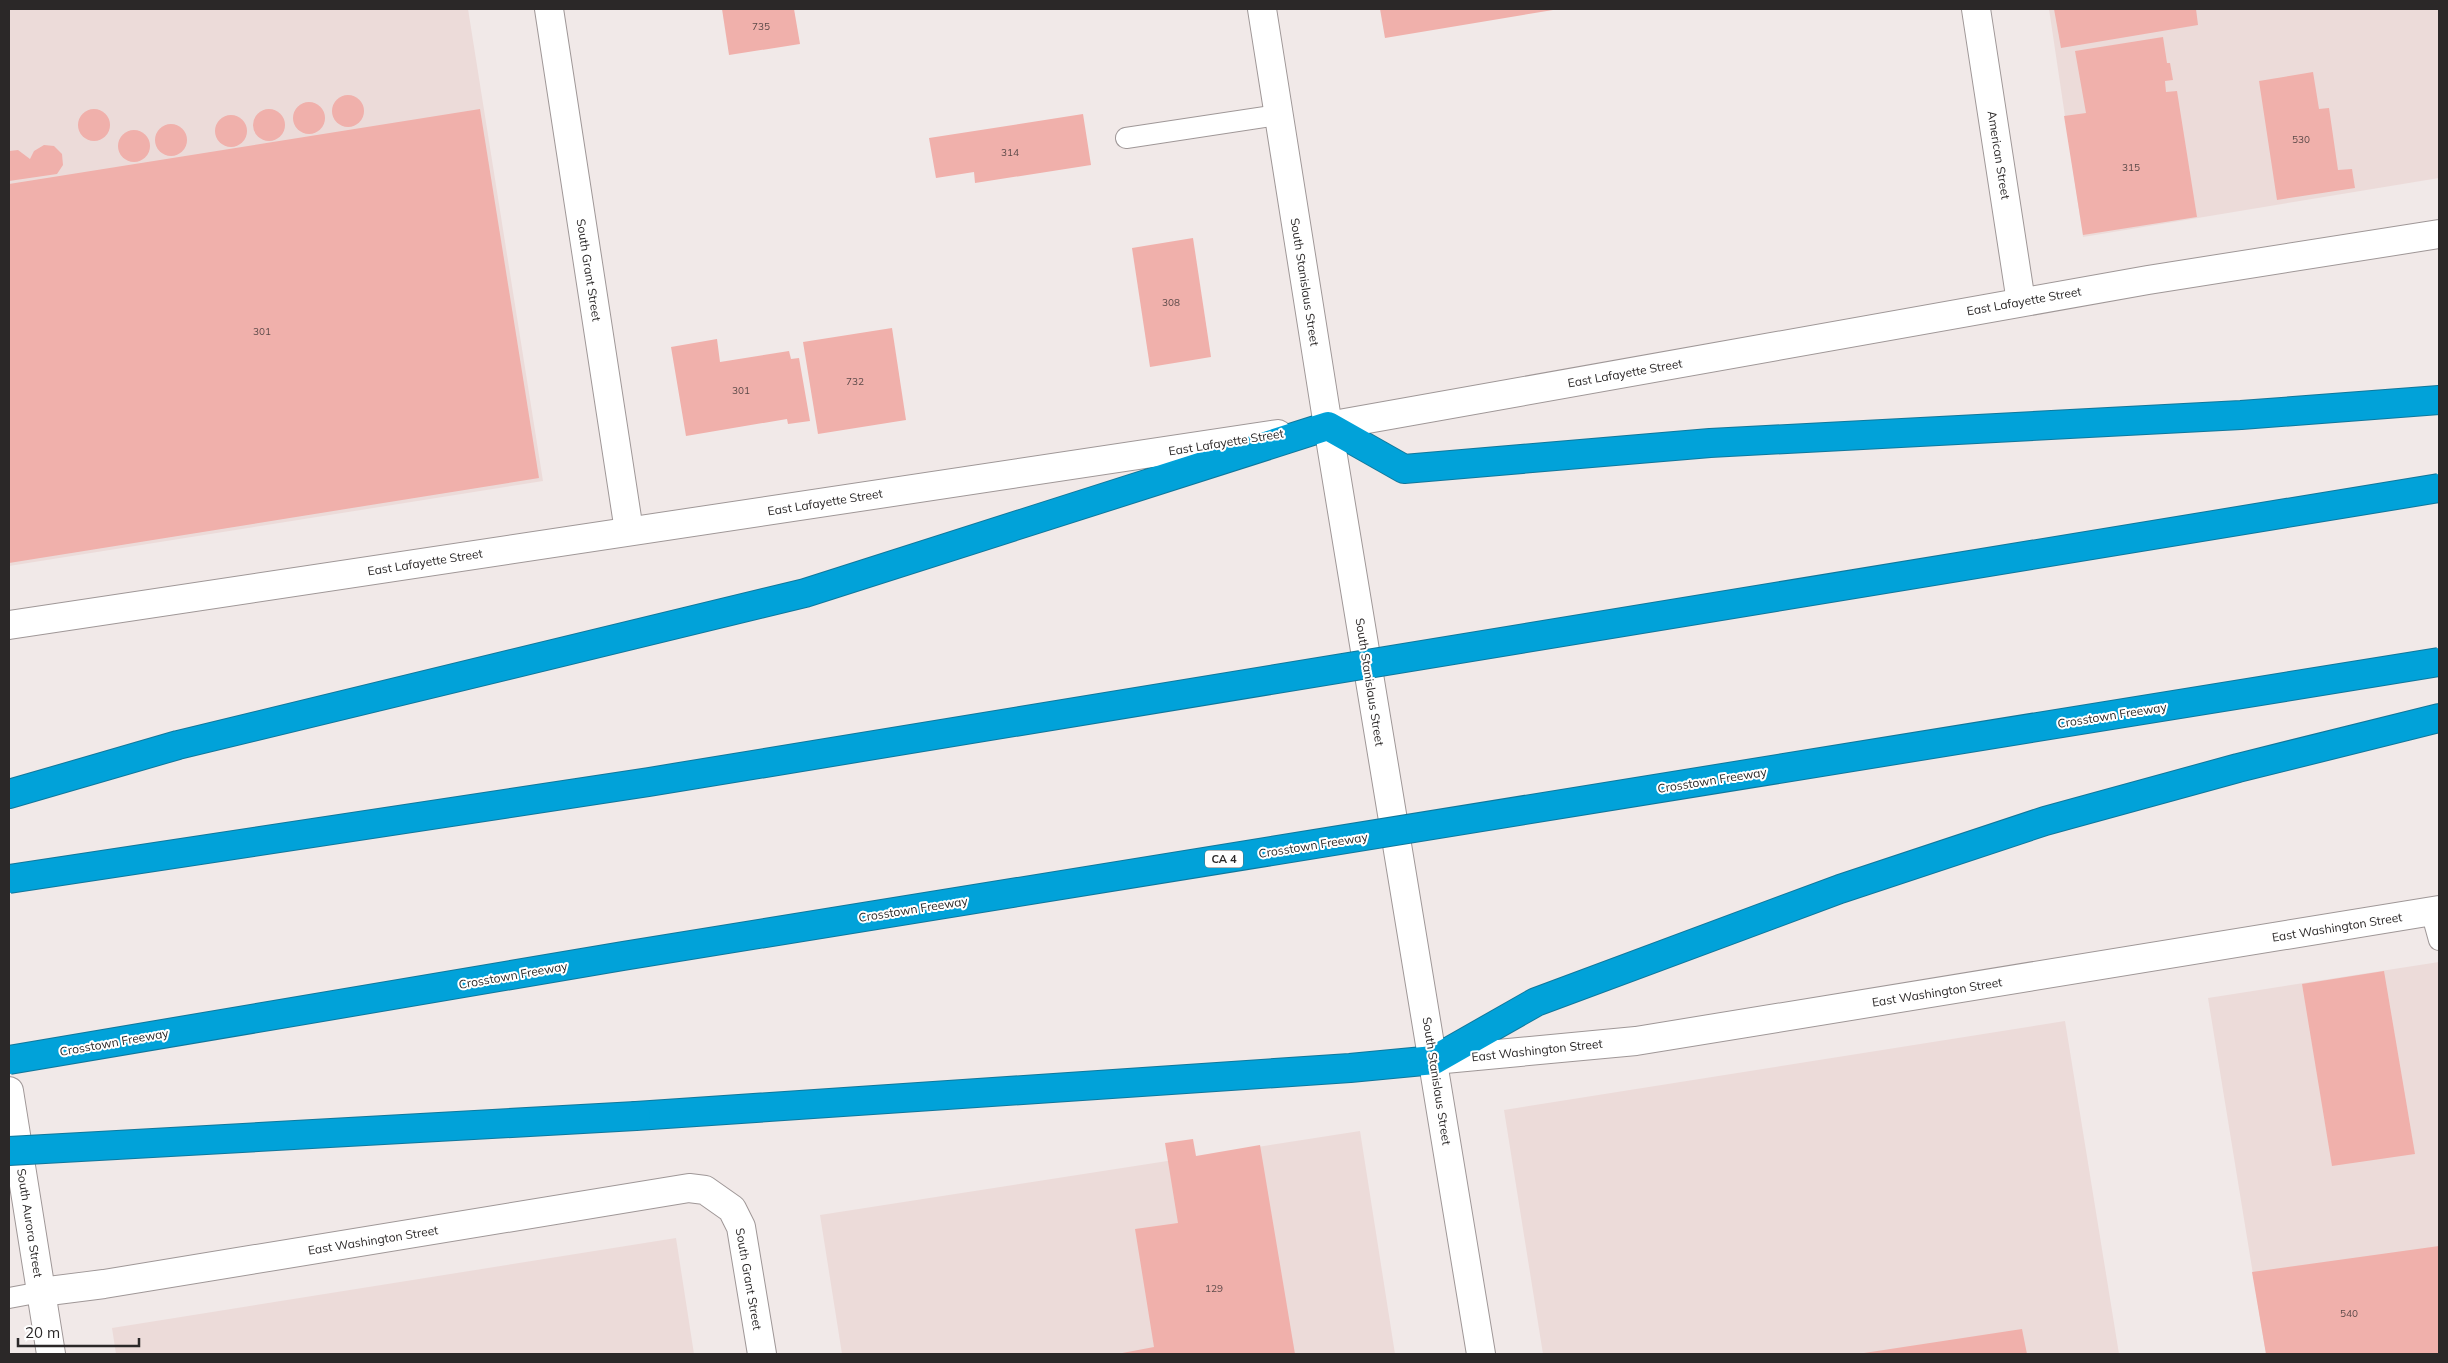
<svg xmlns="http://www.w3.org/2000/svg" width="2448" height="1363" viewBox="0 0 2448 1363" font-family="Mulish,sans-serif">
<rect width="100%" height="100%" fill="#f1e9e8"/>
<g fill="#ecdbd9">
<polygon points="9,9 468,9 543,481 9,566"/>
<polygon points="2049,9 2439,9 2439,178 2083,237"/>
<polygon points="2439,962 2439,1354 2266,1354 2208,998"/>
<polygon points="2065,1021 2119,1354 1543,1354 1504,1110"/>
<polygon points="1360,1131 1395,1354 842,1354 820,1215"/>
<polygon points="676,1238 694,1354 116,1354 112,1328"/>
</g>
<g fill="#f0b0ab">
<polygon points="722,9 794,9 800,44 729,55"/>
<polygon points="1380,9 1553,9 1553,10 1385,38"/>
<polygon points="2054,9 2196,9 2198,25 2061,48"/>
<polygon points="2163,37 2167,63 2170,63 2173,80 2165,81 2166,92 2177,91 2197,217 2083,235 2064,116 2086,113 2075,51"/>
<polygon points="2313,72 2319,109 2329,108 2338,170 2352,169 2355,188 2277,200 2259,81"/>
<circle cx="348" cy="111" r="16"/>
<circle cx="309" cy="118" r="16"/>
<circle cx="94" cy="125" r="16"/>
<polygon points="480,109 539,478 9,563 9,184"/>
<circle cx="269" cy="125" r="16"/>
<polygon points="1083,114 1091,165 975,183 974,172 936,178 929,138"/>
<circle cx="231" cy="131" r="16"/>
<circle cx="171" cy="140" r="16"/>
<circle cx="134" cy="146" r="16"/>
<polygon points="44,145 54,146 62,154 63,165 57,174 9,181 9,151 18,150 30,159 34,151"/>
<polygon points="1193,238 1211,357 1150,367 1132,248"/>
<polygon points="892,328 906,420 818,434 803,342"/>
<polygon points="717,339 720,362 789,351 791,359 799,358 810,421 788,424 787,419 686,436 671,347"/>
<polygon points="2384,971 2415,1154 2332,1166 2302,984"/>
<polygon points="1193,1139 1196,1156 1260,1145 1295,1354 1117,1354 1154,1347 1135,1229 1178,1223 1165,1143"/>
<polygon points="2439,1246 2439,1354 2266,1354 2252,1272"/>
<polygon points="2022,1329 2027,1354 1864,1354 1864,1353"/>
</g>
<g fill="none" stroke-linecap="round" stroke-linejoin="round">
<g stroke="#9f9797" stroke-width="22">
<g id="lane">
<polyline points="1126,138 1278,115"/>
<polyline points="2431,911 2439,940"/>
<polyline points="9,1298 41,1292"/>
</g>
</g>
<g stroke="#9f9797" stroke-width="30">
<g id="street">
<polyline points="549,9 629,531"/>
<polyline points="1976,9 2021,302"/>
<polyline points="9,625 1278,434"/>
<polyline points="9,1091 51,1354"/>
<polyline points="41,1292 104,1284 689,1188 705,1190 732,1209 741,1227 762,1354"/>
</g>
</g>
<g stroke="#9f9797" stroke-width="30">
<g id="secondary">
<polyline points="1262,9 1328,426 1481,1354"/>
<polyline points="1328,426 2148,280 2439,234"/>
<polyline points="1434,1060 1636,1041 2439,910"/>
</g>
</g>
<g stroke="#10779b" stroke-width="30">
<g id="highway">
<polyline points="9,794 178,745 805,593 1328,426 1404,469 1710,443 2241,415 2439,400"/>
<polyline points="636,1116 1350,1068 1434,1060 1536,1002 1840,889 2045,821 2238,768 2439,718"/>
</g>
</g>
<use href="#lane" stroke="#fff" stroke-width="20"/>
<use href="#street" stroke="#fff" stroke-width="28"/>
<use href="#secondary" stroke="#fff" stroke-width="28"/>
<use href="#highway" stroke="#01a2d9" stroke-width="28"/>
<g stroke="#10779b" stroke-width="30" stroke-linecap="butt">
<g id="highway-bridge">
<polyline points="9,879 649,782 2439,488"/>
<polyline points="9,1060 623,956 2439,662"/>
<polyline points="9,1151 636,1116"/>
</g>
</g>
<use href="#highway-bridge" stroke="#01a2d9" stroke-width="28"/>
</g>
<g text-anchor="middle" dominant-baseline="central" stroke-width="4" stroke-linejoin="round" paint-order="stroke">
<g font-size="10" fill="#5c4a49">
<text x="761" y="26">735</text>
<text x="2301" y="139">530</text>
<text x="1010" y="152">314</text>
<text x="2131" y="167">315</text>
<text x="1171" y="302">308</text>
<text x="262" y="331">301</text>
<text x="855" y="381">732</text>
<text x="741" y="390">301</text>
<text x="1214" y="1288">129</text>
<text x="2349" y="1313">540</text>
</g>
<rect fill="#fff" stroke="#6b6868" stroke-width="1" x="1205" y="850.5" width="38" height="17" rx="4"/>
<g font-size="11" font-weight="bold" fill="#2b2828">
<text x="1224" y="859">CA 4</text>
</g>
<g font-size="12" fill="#2b2828" stroke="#fff">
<text transform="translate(1999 155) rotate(81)">American Street</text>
<text transform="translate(589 270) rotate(81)">South Grant Street</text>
<text transform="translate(1305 282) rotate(81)">South Stanislaus Street</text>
<text transform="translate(2024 301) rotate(-10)">East Lafayette Street</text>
<text transform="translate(1625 373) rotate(-10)">East Lafayette Street</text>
<text transform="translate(1226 442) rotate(-9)">East Lafayette Street</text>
<text transform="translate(825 502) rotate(-9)">East Lafayette Street</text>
<text transform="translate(425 562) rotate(-9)">East Lafayette Street</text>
<text transform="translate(1370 682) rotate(81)">South Stanislaus Street</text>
<text transform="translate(2112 715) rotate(-9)">Crosstown Freeway</text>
<text transform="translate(1712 780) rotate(-9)">Crosstown Freeway</text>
<text transform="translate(1313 845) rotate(-9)">Crosstown Freeway</text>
<text transform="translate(913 909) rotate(-9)">Crosstown Freeway</text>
<text transform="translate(2337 927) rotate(-9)">East Washington Street</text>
<text transform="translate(513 975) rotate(-10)">Crosstown Freeway</text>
<text transform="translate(1937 992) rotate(-9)">East Washington Street</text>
<text transform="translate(114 1042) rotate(-10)">Crosstown Freeway</text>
<text transform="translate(1537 1050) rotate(-6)">East Washington Street</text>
<text transform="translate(1437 1081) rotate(81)">South Stanislaus Street</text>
<text transform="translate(30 1223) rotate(81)">South Aurora Street</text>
<text transform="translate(373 1240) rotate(-9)">East Washington Street</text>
<text transform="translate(749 1279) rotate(80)">South Grant Street</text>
</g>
</g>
<rect width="2448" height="1363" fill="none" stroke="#2b2828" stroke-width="20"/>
<path d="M18 1338v8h121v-8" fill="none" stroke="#2b2828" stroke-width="2.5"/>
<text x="25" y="1338" font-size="15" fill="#2b2828" stroke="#ffffff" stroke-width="4" paint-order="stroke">20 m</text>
</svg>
